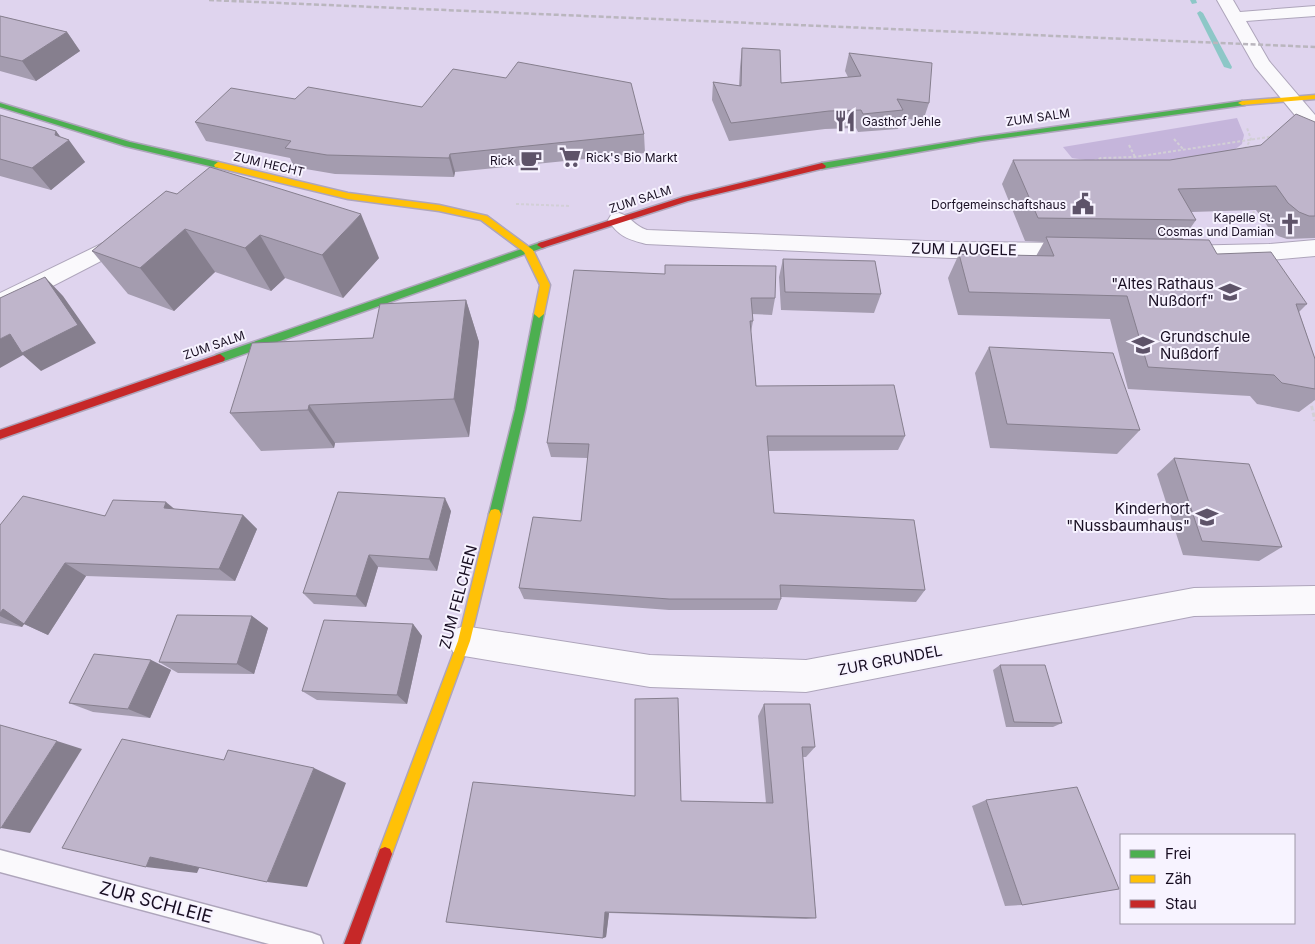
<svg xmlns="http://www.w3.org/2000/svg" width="1315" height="944" viewBox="0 0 1315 944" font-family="Inter,sans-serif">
<rect width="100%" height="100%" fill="#dfd4ee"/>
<polygon fill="#c5b5db" points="1237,118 1244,135 1242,144 1234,150 1240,163 1127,166 1072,158 1063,147"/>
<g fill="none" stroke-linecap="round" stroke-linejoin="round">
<g fill="#8dc7c7" fill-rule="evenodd">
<polygon points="1190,0 1196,0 1197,3 1192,4"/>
<polygon points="1200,11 1203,13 1232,67 1231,69 1224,67 1197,13"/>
</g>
<g stroke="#aea5bb" stroke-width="3">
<polygon id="lane" points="0,850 312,933 320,936 323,944 269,944 0,872"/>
</g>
<g stroke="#aea5bb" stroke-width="2">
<g id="street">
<polygon points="1217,0 1233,0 1240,12 1315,6 1315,16 1246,21 1269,61 1315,115 1315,133 1308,131 1255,67"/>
<path d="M619 213C631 216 634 226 647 230L951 242 1076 243 1084 246 1087 251 1084 256 1076 259 951 258 646 244C628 239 619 237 608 220L611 215Z"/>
<polygon points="128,231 136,233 139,238 136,243 8,309 0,312 0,293"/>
<polygon points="1315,240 1315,256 1269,260 1179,262 1171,259 1168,254 1171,249 1179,246 1269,244"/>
<polygon points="1315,586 1315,614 1194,616 806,692 650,687 464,656 453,652 448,641 453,630 464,626 650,655 806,660 1194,588"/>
</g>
</g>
<g stroke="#aea5bb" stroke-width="3">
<g id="fast">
<polygon points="1242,101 1246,103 1245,105 981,141 822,169 818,166 822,163 981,137"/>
<polygon points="0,103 130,142 218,162 222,165 218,168 125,146 0,107"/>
<polygon points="542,242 545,243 545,247 224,361 220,362 215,358 216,355"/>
<polygon points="539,310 544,314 525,410 501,514 499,518 495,519 491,518 489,514 515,410 534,314"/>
</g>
</g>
<g stroke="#aea5bb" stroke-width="3">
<g id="slow">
<polygon points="1315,95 1315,99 1242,105 1238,103 1242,101"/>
<polygon points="218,162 348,193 439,205 487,216 533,250 550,285 544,314 539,318 534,314 540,285 524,252 481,220 439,211 348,199 215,167 214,165"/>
<polygon points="495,509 499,510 501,514 470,641 392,854 390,859 385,861 380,859 378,854 458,641 489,514 491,510"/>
</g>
</g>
<g stroke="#aea5bb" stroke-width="3">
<g id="jam">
<polygon points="822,163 826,166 825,168 688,201 542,248 537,245 539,243 683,197"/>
<polygon points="220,354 225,358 224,361 0,439 0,430"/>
<polygon points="385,847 390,849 392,854 360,944 344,944 380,849"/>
</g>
</g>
<g stroke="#d2cfd6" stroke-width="2" stroke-dasharray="3 2" stroke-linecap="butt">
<polyline points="1174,139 1183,149"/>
<polyline points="1129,145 1135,157"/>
<polyline points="1245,149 1251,139 1247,128"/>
<polyline points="1094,161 1101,158 1135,157 1275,136"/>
<polyline points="516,204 570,206"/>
<polyline points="1253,224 1254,206"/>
</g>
<polyline stroke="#d2cfd6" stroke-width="3" stroke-dasharray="4.5 2.5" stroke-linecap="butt" points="1310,399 1315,421"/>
<use href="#lane" fill="#faf9fc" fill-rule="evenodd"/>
<use href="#street" fill="#faf9fc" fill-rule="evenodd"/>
<use href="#fast" fill="#4caf50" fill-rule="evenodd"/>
<use href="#slow" fill="#ffc107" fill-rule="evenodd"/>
<use href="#jam" fill="#c62828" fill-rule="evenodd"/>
<polyline stroke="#bab6be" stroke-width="2.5" stroke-dasharray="5 2.5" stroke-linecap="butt" points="209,0 1315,47"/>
</g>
<g fill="#a49caf">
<polygon points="0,16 67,32 80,51 36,81 0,71"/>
<polygon points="742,48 781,83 848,77 845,71 849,53 929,103 923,121 901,118 898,129 858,132 856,128 825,129 729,141 712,100 713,82 739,86 740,67"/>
<polygon points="295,99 422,107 644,134 645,153 455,172 454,177 335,174 294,167 290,158 206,141 195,122"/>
<polygon points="0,115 56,131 61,138 85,162 51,190 0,176"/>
<polygon points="1315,122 1315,238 1287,239 1278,236 1268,227 1256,210 1191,212 1196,220 1182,240 1217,254 1307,304 1299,312 1315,359 1315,400 1299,412 1257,404 1250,396 1128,389 1110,319 958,315 948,278 959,254 1036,256 1044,242 1025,241 1002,184 1013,160 1170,160 1261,145"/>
<polygon points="166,191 379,258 343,298 285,278 271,291 215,272 174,311 128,294 92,251"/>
<polygon points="783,259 881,294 874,313 781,310 779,277"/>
<polygon points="665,274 775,298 772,315 752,314 753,321 751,332 756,386 905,436 898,450 768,451 774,513 925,590 916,602 781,597 781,599 777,610 669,610 524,599 519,588 581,521 588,458 551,457 547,443"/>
<polygon points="466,300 479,342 469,437 335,443 334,448 261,451 230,413 373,338"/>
<polygon points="989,347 1140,430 1117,454 990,448 975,373"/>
<polygon points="1174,458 1282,547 1259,561 1183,555 1157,474"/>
<polygon points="338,492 451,511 437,571 378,567 366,607 314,604 303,593"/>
<polygon points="174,509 243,515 257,529 235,581 86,576 48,635 24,624 22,627 0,623 0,525"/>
<polygon points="252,616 268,628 254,674 178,673 159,662"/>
<polygon points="413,624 422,636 407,704 317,700 302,691"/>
<polygon points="151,660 171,670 150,718 93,712 69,703"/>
<polygon points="1000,665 1062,723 1053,727 1006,727 993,670"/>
<polygon points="764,704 815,747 806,757 803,757 816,918 806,919 609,913 606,937 603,938 446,922 635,796 681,801 766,803 758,716"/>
<polygon points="986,800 1022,905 1005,906 972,806"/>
</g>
<g fill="#867f8e">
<polygon points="67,32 80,51 36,81 22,61"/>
<polygon points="56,131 65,143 69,140 85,162 51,190 32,168 55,135"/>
<polygon points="450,154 455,172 454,177 449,158"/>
<polygon points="361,214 379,258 343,298 322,255"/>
<polygon points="185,229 215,272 174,311 140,268"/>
<polygon points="260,235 285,278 271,291 245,248"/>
<polygon points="45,277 63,296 96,343 41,371 23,355 0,368 0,339 10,334"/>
<polygon points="466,300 479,342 469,437 454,399"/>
<polygon points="309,405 335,443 334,448 308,410"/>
<polygon points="445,498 451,511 437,571 429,559"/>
<polygon points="166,502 183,516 164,508"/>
<polygon points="243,515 257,529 235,581 219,569"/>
<polygon points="369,555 378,567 366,607 356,596"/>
<polygon points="65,563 86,576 48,635 24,624"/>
<polygon points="3,609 27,620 22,627 0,616 0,613"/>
<polygon points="252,616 268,628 254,674 237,664"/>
<polygon points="413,624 422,636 407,704 397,695"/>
<polygon points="151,660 171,670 150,718 128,709"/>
<polygon points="57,741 82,749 30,833 1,828"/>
<polygon points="314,768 346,783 307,887 267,882"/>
<polygon points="150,857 201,864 197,873 146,867"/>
<polygon points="605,912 609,913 606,937 603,938"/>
</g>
<g fill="#bfb5cb" stroke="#867f8e">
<polygon points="0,16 67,32 22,61 0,56"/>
<polygon points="742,48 780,50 781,83 861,76 849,53 932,63 929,103 897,99 903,110 863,114 861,110 829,111 731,123 713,82 741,86"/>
<polygon points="518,62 631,83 644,134 450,154 449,158 327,155 285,148 291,141 195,122 231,88 295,99 308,87 422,107 453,69 506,78"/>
<polygon points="1296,114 1315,122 1315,216 1309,216 1299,212 1288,203 1276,186 1178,189 1196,220 1038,218 1013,160 1170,160 1261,145"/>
<polygon points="0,115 56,131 55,135 69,140 32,168 0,159"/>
<polygon points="210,167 361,214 322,255 260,235 245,248 185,229 140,268 92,251 166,191 177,194"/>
<polygon points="1046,237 1209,240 1217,254 1271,252 1307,304 1296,304 1315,359 1315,389 1282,383 1274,375 1148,367 1127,296 969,292 959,254 1054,256"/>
<polygon points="783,259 875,261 881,294 785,292"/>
<polygon points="665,265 776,266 775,298 751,298 753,321 750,321 756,386 894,385 905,436 767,436 774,513 914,520 925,590 780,585 781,599 669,599 519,588 533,517 581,521 589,444 547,443 574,270 665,274"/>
<polygon points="45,277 78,325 22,353 10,334 0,339 0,298"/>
<polygon points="466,300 454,399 309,405 308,410 230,413 252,343 373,338 380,304"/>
<polygon points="989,347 1113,353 1140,430 1007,424"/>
<polygon points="1174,458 1249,464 1282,547 1202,541"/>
<polygon points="338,492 445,498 429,559 369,555 356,596 303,593"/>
<polygon points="23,496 105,516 113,500 166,502 164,508 243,515 219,569 65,563 24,624 3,609 0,613 0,525"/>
<polygon points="177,615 252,616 237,664 159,662"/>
<polygon points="324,620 413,624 397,695 302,691"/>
<polygon points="94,654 151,660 128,709 69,703"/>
<polygon points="1000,665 1045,665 1062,723 1014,722"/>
<polygon points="678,698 681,801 773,803 764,704 810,704 815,747 802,747 816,918 605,912 603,938 446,922 473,782 635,796 635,699"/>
<polygon points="0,725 57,741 1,828 0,828"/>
<polygon points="122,739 224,760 228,750 314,768 267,882 150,857 146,867 62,848"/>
<polygon points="1077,787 1119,889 1022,905 986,800"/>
</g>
<defs>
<g id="restaurant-bare" transform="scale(1.725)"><path d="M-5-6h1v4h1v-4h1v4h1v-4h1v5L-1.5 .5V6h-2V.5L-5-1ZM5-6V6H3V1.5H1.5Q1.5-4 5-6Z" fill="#5e5369" stroke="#f7f3ff" stroke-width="2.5" paint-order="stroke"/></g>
<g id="supermarket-bare" transform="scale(1.725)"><path d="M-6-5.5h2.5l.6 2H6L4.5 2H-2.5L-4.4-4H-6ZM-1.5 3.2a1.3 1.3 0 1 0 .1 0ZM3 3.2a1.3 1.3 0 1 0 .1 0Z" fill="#5e5369" stroke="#f7f3ff" stroke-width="2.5" paint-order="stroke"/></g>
<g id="cafe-bare" transform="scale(1.725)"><path d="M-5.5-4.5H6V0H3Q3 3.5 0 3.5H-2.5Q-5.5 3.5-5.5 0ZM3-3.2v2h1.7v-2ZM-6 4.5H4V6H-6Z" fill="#5e5369" stroke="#f7f3ff" stroke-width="2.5" paint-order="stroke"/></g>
<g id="civic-bare" transform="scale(1.725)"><path d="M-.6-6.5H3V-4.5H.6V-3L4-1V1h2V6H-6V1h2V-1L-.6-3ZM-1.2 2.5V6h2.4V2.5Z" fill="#5e5369" stroke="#f7f3ff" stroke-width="2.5" paint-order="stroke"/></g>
<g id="church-bare" transform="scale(1.725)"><path d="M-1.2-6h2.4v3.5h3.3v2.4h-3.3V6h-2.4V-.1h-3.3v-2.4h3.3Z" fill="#5e5369" stroke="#f7f3ff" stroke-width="2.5" paint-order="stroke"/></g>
<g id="school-bare" transform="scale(1.725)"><path d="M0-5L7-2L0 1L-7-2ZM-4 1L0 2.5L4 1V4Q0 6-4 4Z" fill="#5e5369" stroke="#f7f3ff" stroke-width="2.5" paint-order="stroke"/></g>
</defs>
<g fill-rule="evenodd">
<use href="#restaurant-bare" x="845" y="121"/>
<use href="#supermarket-bare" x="570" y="157"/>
<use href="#cafe-bare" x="531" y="160"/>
<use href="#civic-bare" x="1083" y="204"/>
<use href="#church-bare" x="1290" y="224"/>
<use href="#school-bare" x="1230" y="292"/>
<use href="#school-bare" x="1143" y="345"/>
<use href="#school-bare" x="1207" y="517"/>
</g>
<g text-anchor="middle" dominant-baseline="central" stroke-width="4" stroke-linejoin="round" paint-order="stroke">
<g font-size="12" fill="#180e22" stroke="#f7f3ff">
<text transform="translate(1038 117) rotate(-8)">ZUM SALM</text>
<text transform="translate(269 164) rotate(13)">ZUM HECHT</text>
<text transform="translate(640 199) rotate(-18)">ZUM SALM</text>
<text transform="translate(214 345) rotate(-19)">ZUM SALM</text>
</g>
<g font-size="12" fill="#180e22" stroke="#f7f3ff" text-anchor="end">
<text x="862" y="121" text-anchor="start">Gasthof Jehle</text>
<text x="586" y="157" text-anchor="start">Rick's Bio Markt</text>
<text x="514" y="160">Rick</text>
<text x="1066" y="204">Dorfgemeinschaftshaus</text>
<text x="1274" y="217">Kapelle St.<tspan x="1274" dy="14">Cosmas und Damian</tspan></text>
</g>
<g font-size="15" fill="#180e22" stroke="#f7f3ff">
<text transform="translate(964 249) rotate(1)">ZUM LAUGELE</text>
<text transform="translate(458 597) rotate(-75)">ZUM FELCHEN</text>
<text transform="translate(890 660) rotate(-11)">ZUR GRUNDEL</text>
</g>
<g font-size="15" fill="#180e22" stroke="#f7f3ff" text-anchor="end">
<text x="1214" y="283">"Altes Rathaus<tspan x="1214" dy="17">Nußdorf"</tspan></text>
<text x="1160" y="336" text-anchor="start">Grundschule<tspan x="1160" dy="17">Nußdorf</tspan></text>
<text x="1190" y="508">Kinderhort<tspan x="1190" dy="17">"Nussbaumhaus"</tspan></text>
</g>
<g font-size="18" fill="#180e22" stroke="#f7f3ff">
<text transform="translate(156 902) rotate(15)">ZUR SCHLEIE</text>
</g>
</g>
<rect x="1120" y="834" width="175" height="90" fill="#f7f3ff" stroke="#9e97a7"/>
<rect x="1130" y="850" width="25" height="8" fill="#4caf50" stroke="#9e97a7"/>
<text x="1165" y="859" font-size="15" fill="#180e22">Frei</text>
<rect x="1130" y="875" width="25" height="8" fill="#ffc107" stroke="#9e97a7"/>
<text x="1165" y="884" font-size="15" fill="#180e22">Zäh</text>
<rect x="1130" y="900" width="25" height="8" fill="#c62828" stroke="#9e97a7"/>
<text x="1165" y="909" font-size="15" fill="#180e22">Stau</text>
</svg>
